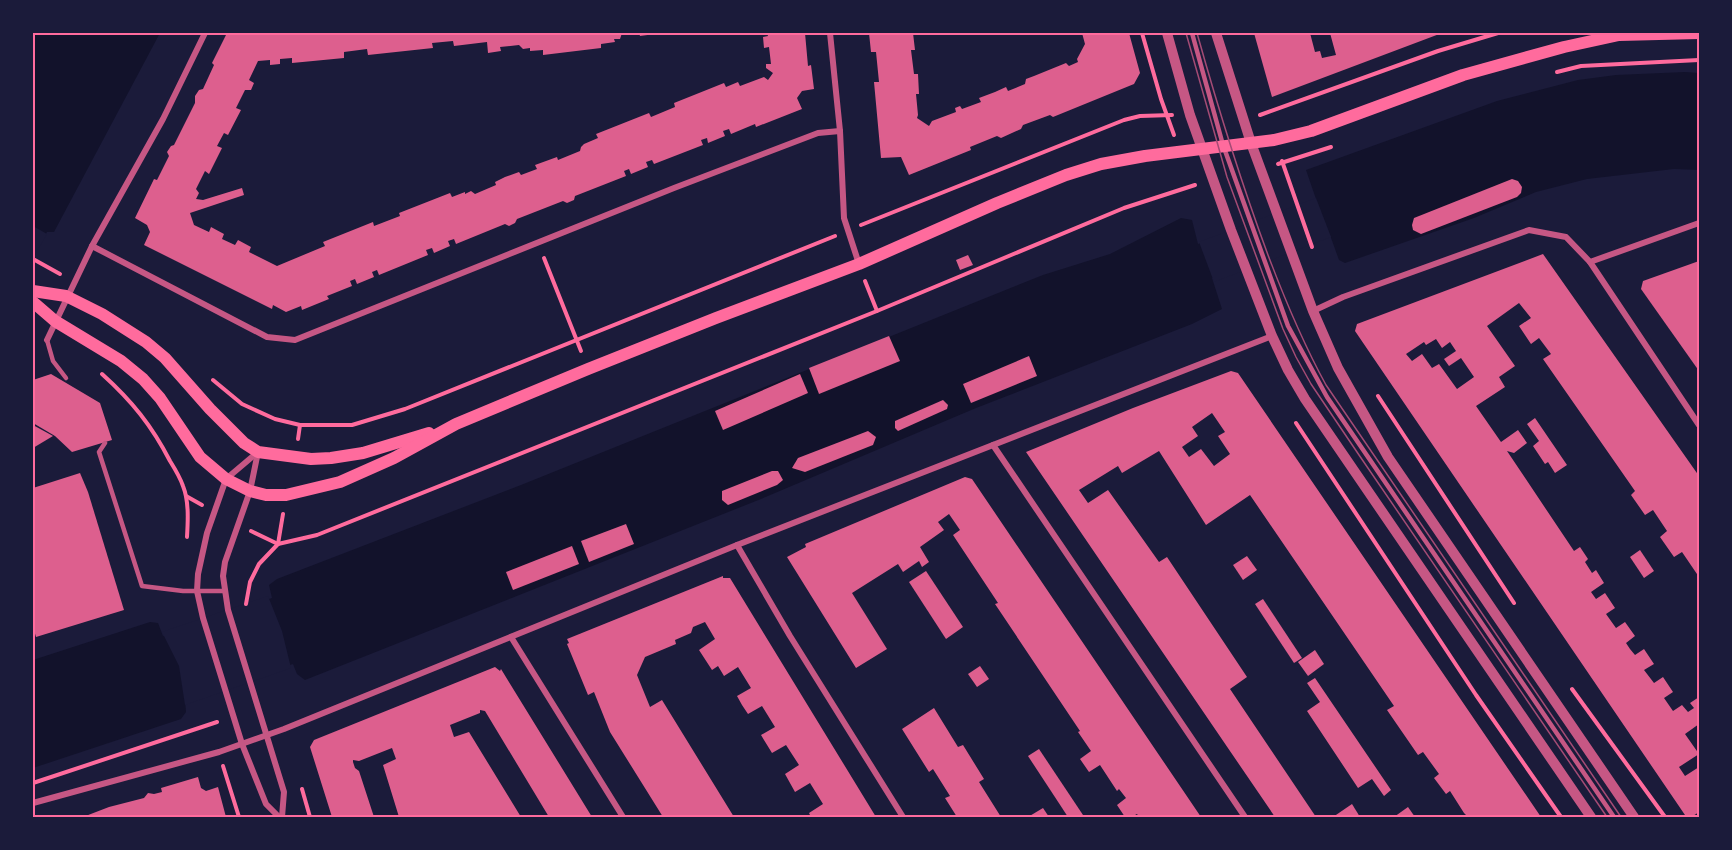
<svg xmlns="http://www.w3.org/2000/svg" width="1732" height="850" viewBox="0 0 1732 850" font-family="'Nunito Sans',sans-serif">
<rect width="100%" height="100%" fill="#1b1b3a"/>
<g fill="#12122b">
<polygon points="33,33 160,33 54,232 47,232 33,256"/>
<polygon points="1685,72 1699,73 1699,170 1674,169 1587,179 1536,192 1474,218 1345,263 1339,260 1330,235 1212,278 1222,309 1192,324 976,408 761,499 305,680 297,674 293,664 185,700 186,712 181,719 33,768 33,660 150,622 158,623 163,636 272,598 269,585 277,579 521,485 1043,275 1110,254 1181,218 1192,220 1198,244 1316,199 1306,170 1497,101 1578,80 1616,75"/>
</g>
<g fill="#1b1b3a">
<polygon points="1316,198 1331,237 1214,282 1199,242"/>
<polygon points="33,226 47,234 33,258"/>
<polygon points="268,596 282,631 291,668 185,705 179,666 162,632"/>
</g>
<g fill="#dd5f8e" fill-rule="evenodd">
<polygon points="227,33 622,33 620,39 614,39 615,42 601,44 601,48 543,55 543,50 530,51 530,48 523,49 519,45 500,47 501,51 488,53 487,42 454,46 453,41 432,43 433,48 368,55 367,49 344,52 344,58 313,61 292,63 292,58 280,59 280,64 270,65 270,60 258,61 249,80 254,83 251,90 245,90 236,108 241,110 228,135 224,133 217,146 222,148 209,174 205,171 196,189 199,193 196,199 203,200 242,188 244,195 190,213 194,225 209,232 211,227 224,234 222,239 235,245 238,240 251,247 249,252 277,266 325,246 323,242 373,222 374,226 400,216 399,213 450,193 452,197 465,192 465,194 471,191 475,194 496,185 495,182 505,177 519,172 521,175 537,169 535,165 557,157 558,160 580,151 581,147 584,144 598,138 596,134 649,113 651,117 675,107 674,103 724,83 726,87 738,82 740,86 764,77 768,80 773,73 766,68 766,64 771,64 769,47 764,48 763,37 768,36 767,33 805,33 808,66 811,65 814,89 802,91 797,98 802,109 756,127 755,124 731,134 729,129 723,131 725,136 708,143 707,138 701,140 703,145 654,164 652,160 646,162 648,167 631,174 629,169 624,171 626,176 575,196 574,200 567,203 563,201 517,219 515,223 509,226 505,224 456,244 454,239 448,241 450,246 434,253 432,248 426,250 428,255 379,275 377,270 372,272 374,277 357,284 355,279 350,281 352,286 327,296 329,299 302,310 301,306 286,312 273,305 272,309 144,245 150,232 147,225 135,218 154,179 157,180 169,156 167,152 171,146 174,145 195,103 195,96 199,90 203,89 214,65 212,63"/>
<polygon points="639,33 655,33 655,34 640,36"/>
<polygon points="869,33 913,33 915,50 911,50 914,74 918,74 919,94 916,94 918,115 917,118 929,126 932,121 956,112 955,108 960,106 962,109 981,102 979,98 995,92 1006,87 1008,91 1025,84 1026,79 1034,76 1066,63 1069,66 1078,62 1077,59 1085,44 1082,33 1129,33 1140,73 1134,84 1053,117 1050,115 1023,125 1021,129 1001,138 997,136 970,147 971,150 909,175 901,157 881,158 874,82 879,82 876,52 871,52"/>
<polygon points="1254,33 1310,33 1315,52 1320,51 1322,58 1336,55 1330,33 1442,33 1272,97"/>
<polygon points="1512,179 1518,181 1522,187 1521,193 1517,197 1421,234 1413,230 1412,225 1414,218"/>
<path d="M1543 254 1699 476V577L1682 552 1674 557 1660 537 1667 531 1653 510 1645 515 1631 495 1635 491 1543 359 1551 354 1539 338 1531 344 1519 326 1531 318 1519 303 1487 326 1515 366 1499 377 1505 387 1476 406 1501 442 1518 430 1527 443 1514 453 1507 451 1574 551 1580 547 1588 559 1585 562 1592 573 1596 570 1604 583 1591 592 1596 599 1605 593 1615 608 1606 614 1616 628 1625 622 1635 636 1626 643 1630 649 1635 655 1644 649 1654 664 1644 670 1654 683 1663 677 1673 692 1664 698 1673 711 1682 705 1688 712 1694 708 1690 703 1699 697V724L1685 734 1699 754 1679 767 1685 776 1699 767V812L1693 816 1685 815 1355 331 1357 324ZM1436 339 1442 348 1450 342 1456 351 1444 359 1449 366 1461 358 1474 377 1457 389 1439 364 1432 368 1422 354 1412 361 1406 354 1424 342 1426 345Z"/>
<polygon points="968,255 973,265 960,270 956,260"/>
<polygon points="1699,261 1699,371 1641,289 1643,281"/>
<polygon points="889,336 900,361 819,394 809,368"/>
<polygon points="1029,356 1037,376 971,403 963,384"/>
<path d="M1231 371 1238 373 1541 817H1468L1464 813 1450 791 1446 794 1434 778 1439 774 1423 752 1418 755 1387 710 1394 706 1250 495 1206 525 1159 451 1122 473 1118 466 1079 490 1088 503 1108 490 1159 562 1167 557 1247 677 1230 689 1316 817H1275L1026 452 1133 408ZM1212 413 1225 432 1218 436 1230 454 1214 466 1201 449 1189 457 1182 447 1198 436 1192 427Z"/>
<polygon points="51,374 100,403 112,440 72,452 55,436 33,423 33,380"/>
<polygon points="800,374 808,393 723,430 715,411"/>
<polygon points="943,400 948,405 947,409 898,431 895,428 895,421"/>
<polygon points="1535,418 1567,465 1555,473 1548,462 1545,464 1533,446 1539,441 1527,424"/>
<polygon points="33,425 53,436 33,448"/>
<polygon points="868,431 876,437 873,445 805,472 792,468 798,458"/>
<polygon points="772,471 778,471 783,480 777,485 728,505 722,500 722,491"/>
<polygon points="80,473 88,492 124,610 36,637 33,627 33,488"/>
<polygon points="965,477 972,479 1201,817 1139,817 1137,814 1131,817 1125,817 1117,805 1126,798 1119,789 1117,791 1100,765 1089,772 1080,759 1091,751 1078,732 1080,731 995,604 998,603 953,535 960,530 949,514 938,522 944,530 920,547 929,562 922,567 919,561 903,572 898,564 852,593 887,649 856,668 787,557 806,547 805,544"/>
<polygon points="626,524 634,544 589,562 581,541"/>
<polygon points="572,546 579,564 513,590 506,572"/>
<polygon points="1640,550 1654,571 1644,578 1630,557"/>
<polygon points="1247,556 1257,570 1243,580 1233,565"/>
<polygon points="926,571 963,627 946,639 909,582"/>
<polygon points="723,576 723,578 730,578 876,817 811,817 809,813 823,804 810,783 795,792 785,774 799,765 786,745 772,753 761,735 775,727 762,706 748,714 742,705 737,696 751,688 738,667 724,676 718,666 712,670 699,650 715,639 705,622 693,627 691,633 675,640 676,644 645,657 637,675 650,707 662,700 734,817 663,817 610,732 594,692 588,695 567,644 569,643 567,639"/>
<polygon points="1263,599 1302,658 1294,663 1255,604"/>
<polygon points="1315,650 1324,664 1308,676 1298,662"/>
<polygon points="980,666 989,679 977,687 968,674"/>
<polygon points="495,667 500,671 501,669 592,817 549,817 485,711 480,710 480,713 450,725 454,737 469,732 521,817 399,817 383,765 396,759 392,748 359,761 353,760 353,762 355,768 359,771 374,817 332,817 310,747 314,740"/>
<polygon points="1315,678 1391,790 1384,796 1372,779 1358,788 1307,711 1320,702 1307,683"/>
<polygon points="934,708 958,747 963,745 984,779 979,782 1001,817 957,817 945,798 950,796 933,769 929,772 902,729"/>
<polygon points="1039,749 1083,815 1079,817 1068,817 1028,756"/>
<polygon points="198,777 201,788 206,791 218,787 226,817 83,817 109,807 144,798 148,793 154,794 162,792 161,788"/>
<polygon points="1352,804 1360,817 1333,817"/>
<polygon points="1408,807 1415,817 1394,817"/>
<polygon points="1043,808 1049,817 1028,817"/>
</g>
<g fill="none" stroke-linecap="round" stroke-linejoin="round">
<g stroke="#ff6b9d" stroke-width="4">
<polyline points="1142,33 1161,99 1174,135"/>
<polyline points="1557,72 1581,66 1699,60"/>
<polyline points="1260,115 1438,51 1498,33"/>
<polyline points="1282,161 1312,247"/>
<polyline points="1278,164 1331,147"/>
<polyline points="861,225 1124,120 1140,116 1172,115"/>
<polyline points="544,258 581,351"/>
<polyline points="33,259 60,274"/>
<polyline points="865,281 877,311"/>
<path d="M102 374C132 401 152 426 170 461 175 469 180 477 183 486 189 501 188 520 187 537"/>
<polyline points="213,380 242,404 275,419 300,425 352,425 405,409 835,236"/>
<polyline points="1378,396 1514,603"/>
<polyline points="1296,423 1476,695 1561,817"/>
<polyline points="298,439 300,425"/>
<polyline points="186,496 202,505"/>
<polyline points="251,531 278,544 317,535 877,311 1124,208 1195,185"/>
<polyline points="246,604 250,582 259,564 278,544 283,514"/>
<polyline points="1572,689 1665,817"/>
<polyline points="223,766 239,817"/>
<polyline points="33,783 217,722"/>
<polyline points="302,789 310,817"/>
</g>
<g stroke="#c65784" stroke-width="4.5">
<polyline points="1192,33 1223,145 1288,326 1327,397 1614,817"/>
<polyline points="47,340 53,361 66,378"/>
<polyline points="105,443 99,452 142,586 183,591 225,591"/>
</g>
<g stroke="#c65784" stroke-width="6">
<polyline points="830,33 840,131 844,218 859,264"/>
<polyline points="92,246 267,337 295,340 674,188 818,133 840,131"/>
<polyline points="1590,262 1699,425"/>
<polyline points="1313,311 1343,297 1529,230 1566,237 1590,262 1699,223"/>
<polyline points="47,340 92,246 163,119 205,33"/>
<polyline points="993,445 1245,817"/>
<polyline points="258,452 226,479 207,533 198,574 197,591 203,618 242,744 266,804 279,817"/>
<polyline points="258,452 250,491 225,562 223,576 228,610 284,792 282,817"/>
<polyline points="737,545 790,636 903,817"/>
<polyline points="511,637 623,817"/>
<polyline points="33,803 219,752 284,729 737,545 1272,336"/>
</g>
<g stroke="#c65784" stroke-width="10">
<polyline points="1167,33 1190,115 1231,230 1272,336 1288,370 1305,399 1591,817"/>
<polyline points="1216,33 1251,143 1313,311 1338,368 1388,457 1634,817"/>
</g>
<g stroke="#ff6b9d" stroke-width="12">
<polyline points="33,291 66,296 102,314 146,342 165,358 210,409 244,443 258,452 311,459 331,458 363,453 429,433"/>
<polyline points="33,302 55,321 121,361 143,379 160,398 200,457 226,479 250,491 266,495 286,495 340,482 394,458 456,424 588,369 716,318 859,264 997,203 1066,175 1101,164 1145,156 1274,140 1311,131 1463,75 1564,47 1619,35 1699,33"/>
</g>
<g stroke="#a44b75" stroke-width="1.5">
<polyline points="1186,33 1227,177 1283,329 1296,357 1311,384 1359,455 1607,817"/>
<path d="M1197 33C1218 108 1241 182 1268 255 1285 300 1303 343 1326 385L1621 817"/>
</g>
</g>
<rect width="1732" height="850" fill="none" stroke="#1b1b3a" stroke-width="69"/>
<rect x="34" y="34" width="1664" height="782" fill="none" stroke="#ff6b9d" stroke-width="2"/>
</svg>
